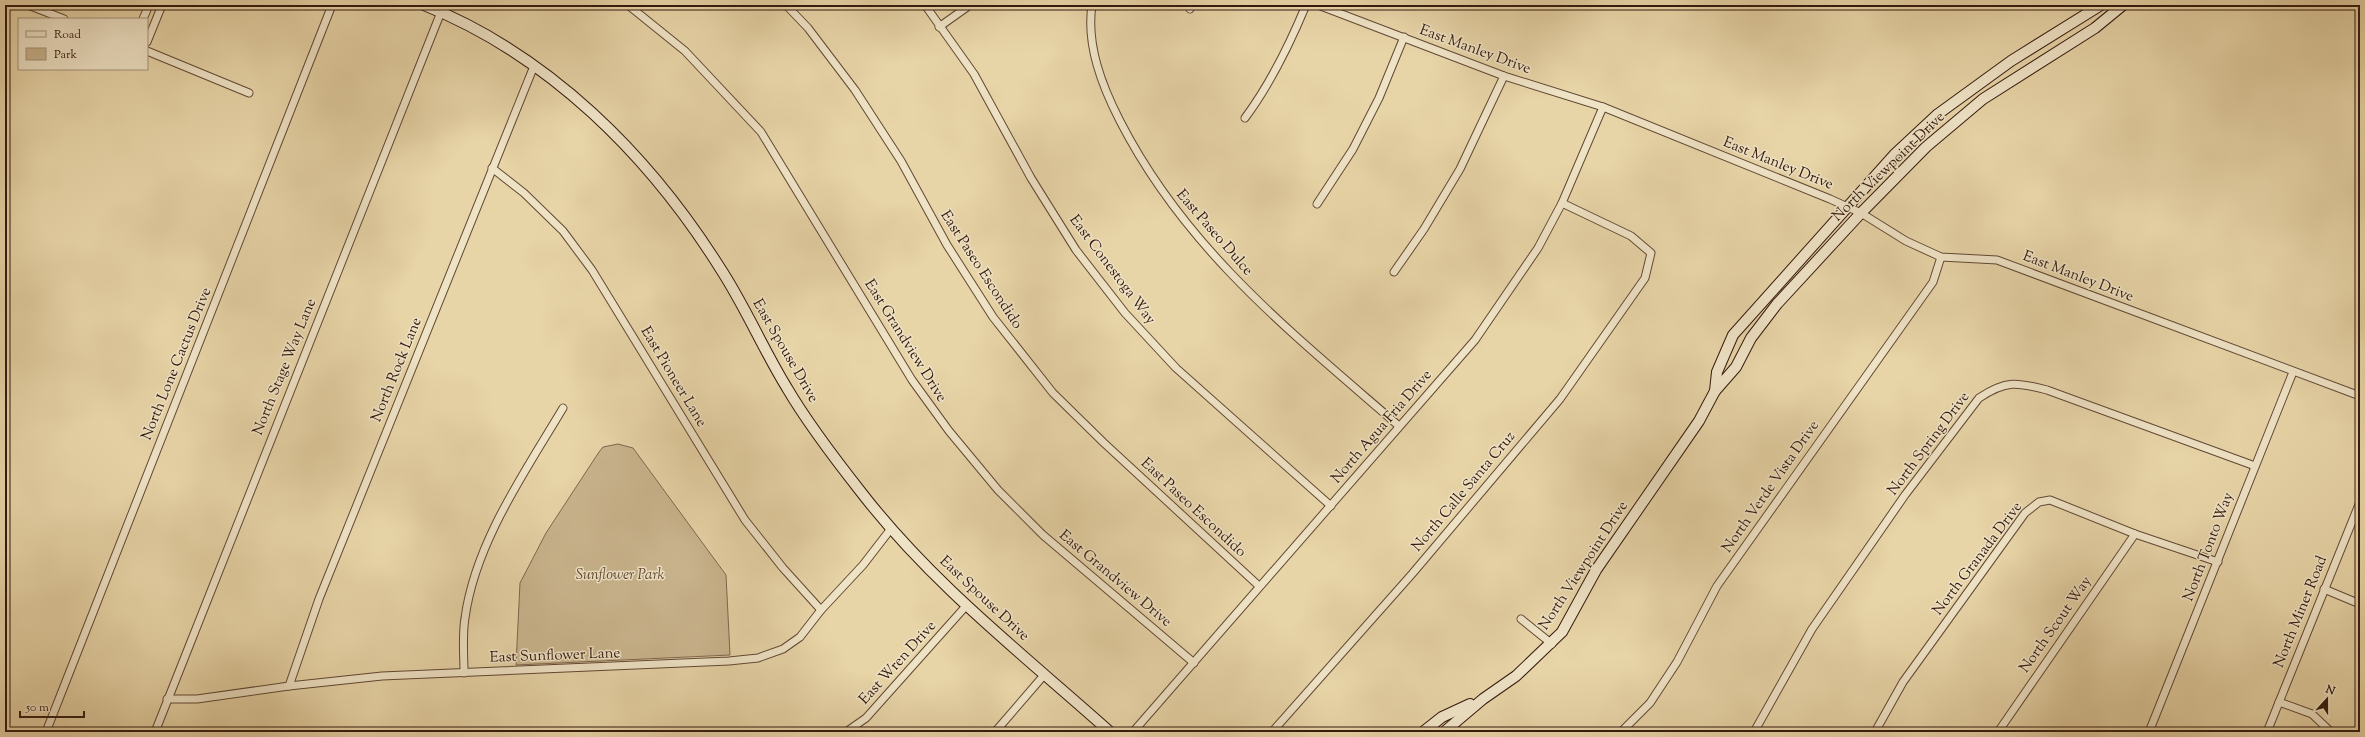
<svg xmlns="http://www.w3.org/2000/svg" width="2365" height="737" viewBox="0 0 2365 737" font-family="'Sorts Mill Goudy',serif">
<rect width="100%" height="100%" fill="#e7d4a7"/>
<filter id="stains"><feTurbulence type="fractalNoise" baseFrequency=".005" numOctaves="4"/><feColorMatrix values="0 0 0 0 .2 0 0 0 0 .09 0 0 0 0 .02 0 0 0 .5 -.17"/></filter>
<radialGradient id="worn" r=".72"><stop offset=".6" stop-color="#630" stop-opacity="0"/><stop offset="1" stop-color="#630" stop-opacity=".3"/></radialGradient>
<polygon fill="#c9b48d" stroke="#7e664e" points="618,444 633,448 726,575 730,655 516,665 520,583 546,533 599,452 603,447"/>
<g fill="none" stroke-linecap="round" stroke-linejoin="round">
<g stroke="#614834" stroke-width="9">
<g id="minor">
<polyline points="28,5 64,19"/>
<polyline points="628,5 685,51 761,132 912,380 949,431 998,490 1043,535 1194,663"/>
<polyline points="786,5 808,28 855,90 901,161 947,245 993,317 1053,393 1104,443 1259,586"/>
<polyline points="925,5 974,74 1031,178 1076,250 1125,313 1176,368 1331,506"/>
<path d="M1092 5C1086 45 1102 86 1120 121 1186 250 1292 333 1399 426"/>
<polyline points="1318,5 1504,76 1603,107 1830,199 1861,213 1906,241 1941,257 1997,260 2360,396"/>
<polyline points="1190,9 1192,5"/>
<polyline points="143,19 149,5"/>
<polyline points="939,27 970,5"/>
<polyline points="147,42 162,5"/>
<polyline points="147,51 249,93"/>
<path d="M1245 118C1271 83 1289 46 1306 5"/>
<polyline points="492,168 524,193 563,231 592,270 745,520 783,568 821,610"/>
<polyline points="1317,204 1353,149 1379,98 1404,37"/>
<polyline points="1394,272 1424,229 1460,169 1504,76"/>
<polyline points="2324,589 2360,604"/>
<polyline points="1521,619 1552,644"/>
<path d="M464 673C464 655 462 636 465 618 475 543 525 472 563 408"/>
<polyline points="289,686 319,599 534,66"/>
<polyline points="167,699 197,699 289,686 382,676 729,661 758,658 783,649 800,637 821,610 863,565 890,530"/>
<polyline points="2279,702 2312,714 2331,732"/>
<polyline points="46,732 332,5"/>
<polyline points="155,732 441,12"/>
<polyline points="846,732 866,718 966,606"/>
<polyline points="995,732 1045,674"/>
<polyline points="1133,732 1475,340 1538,248 1562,203 1603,107"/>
<polyline points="1272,732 1412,574 1560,399 1645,278 1651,253 1631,236 1562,203"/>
<polyline points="1621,732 1650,703 1677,662 1717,586 1933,282 1941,257"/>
<path d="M1754 732 1812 629 1905 495 1979 398C2006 380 2017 382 2047 390L2255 466"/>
<polyline points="1875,732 1903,682 2025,513 2039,502 2050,500 2135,534 2218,562"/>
<polyline points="1998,732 2135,534"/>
<polyline points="2149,732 2293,372"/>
<polyline points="2267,732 2360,502"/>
</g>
</g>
<g stroke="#34190e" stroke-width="12">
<g id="secondary">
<path d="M424 5C549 55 649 155 720 268 745 306 763 349 787 388 808 424 835 459 861 492 932 584 1024 655 1110 732"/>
<polyline points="1715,391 1717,372 1733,335 1894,155 1938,114 2011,61 2101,5"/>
<polyline points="1423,732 1442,717 1470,704"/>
<polyline points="1444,732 1483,699 1516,676 1562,632 1596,570 1699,421 1715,391 1736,367 1751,338 1777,304 1861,213 1926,147 1983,99 2095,28 2123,5"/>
</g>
</g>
<use href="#minor" stroke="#efe3c6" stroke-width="7"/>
<use href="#secondary" stroke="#efe3c6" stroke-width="10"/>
</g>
<g text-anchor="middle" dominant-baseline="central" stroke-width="3" stroke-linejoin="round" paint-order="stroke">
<g font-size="15" fill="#34190e" stroke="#efe3c6">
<text transform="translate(1475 50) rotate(20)">East Manley Drive</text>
<text transform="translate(1778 164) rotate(22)">East Manley Drive</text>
<text transform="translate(1889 167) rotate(-44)">North Viewpoint Drive</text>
<text transform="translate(1214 233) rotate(49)">East Paseo Dulce</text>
<text transform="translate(981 270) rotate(57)">East Paseo Escondido</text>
<text transform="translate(1112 270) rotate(53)">East Conestoga Way</text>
<text transform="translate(2078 277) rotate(21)">East Manley Drive</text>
<text transform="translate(905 341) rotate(58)">East Grandview Drive</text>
<text transform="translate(785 351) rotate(60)">East Spouse Drive</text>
<text transform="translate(177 364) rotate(-68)">North Lone Cactus Drive</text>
<text transform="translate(285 367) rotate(-68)">North Stage Way Lane</text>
<text transform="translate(397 370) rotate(-68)">North Rock Lane</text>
<text transform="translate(673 377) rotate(59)">East Pioneer Lane</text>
<text transform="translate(1382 427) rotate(-49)">North Agua Fria Drive</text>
<text transform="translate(1929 444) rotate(-53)">North Spring Drive</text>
<text transform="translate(1771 487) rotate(-55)">North Verde Vista Drive</text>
<text transform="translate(1464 492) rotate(-50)">North Calle Santa Cruz</text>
<text transform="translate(1193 508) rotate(43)">East Paseo Escondido</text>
<text transform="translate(2209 547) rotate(-69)">North Tonto Way</text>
<text transform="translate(1978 559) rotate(-53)">North Granada Drive</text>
<text transform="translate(1584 566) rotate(-57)">North Viewpoint Drive</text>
<text transform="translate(1115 579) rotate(40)">East Grandview Drive</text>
<text transform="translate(984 599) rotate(43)">East Spouse Drive</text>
<text transform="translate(2301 612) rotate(-68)">North Miner Road</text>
<text transform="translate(2056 625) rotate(-55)">North Scout Way</text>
<text transform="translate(555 656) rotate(-2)">East Sunflower Lane</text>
<text transform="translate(898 663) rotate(-48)">East Wren Drive</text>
</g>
<g font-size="15" font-style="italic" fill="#614834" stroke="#efe3c6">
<text x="620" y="575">Sunflower Park</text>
</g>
</g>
<rect width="2365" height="737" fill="none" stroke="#e7d4a7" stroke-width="20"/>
<rect x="6" y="6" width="2353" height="725" fill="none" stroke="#34190e" stroke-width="2"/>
<rect x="10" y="10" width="2345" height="717" fill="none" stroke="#34190e"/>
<rect x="18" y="18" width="130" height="52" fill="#efe3c6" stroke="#a4927c"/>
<rect x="26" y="31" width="20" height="6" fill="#efe3c6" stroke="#a4927c"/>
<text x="54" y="38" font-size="12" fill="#34190e">Road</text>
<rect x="26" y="48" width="20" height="12" fill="#c9b48d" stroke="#a4927c"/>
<text x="54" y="58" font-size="12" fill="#34190e">Park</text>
<g transform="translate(2327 699) rotate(21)" stroke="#efe3c6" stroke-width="3" paint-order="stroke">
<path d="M0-3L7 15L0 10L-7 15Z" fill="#34190e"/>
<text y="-6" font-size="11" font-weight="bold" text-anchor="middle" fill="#34190e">N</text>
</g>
<path d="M20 711v6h64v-6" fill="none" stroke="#34190e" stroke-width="2"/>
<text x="26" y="711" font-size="12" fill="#34190e" stroke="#efe3c6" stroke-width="3" paint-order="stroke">50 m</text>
<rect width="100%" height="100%" filter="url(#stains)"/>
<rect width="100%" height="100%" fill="url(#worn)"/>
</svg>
